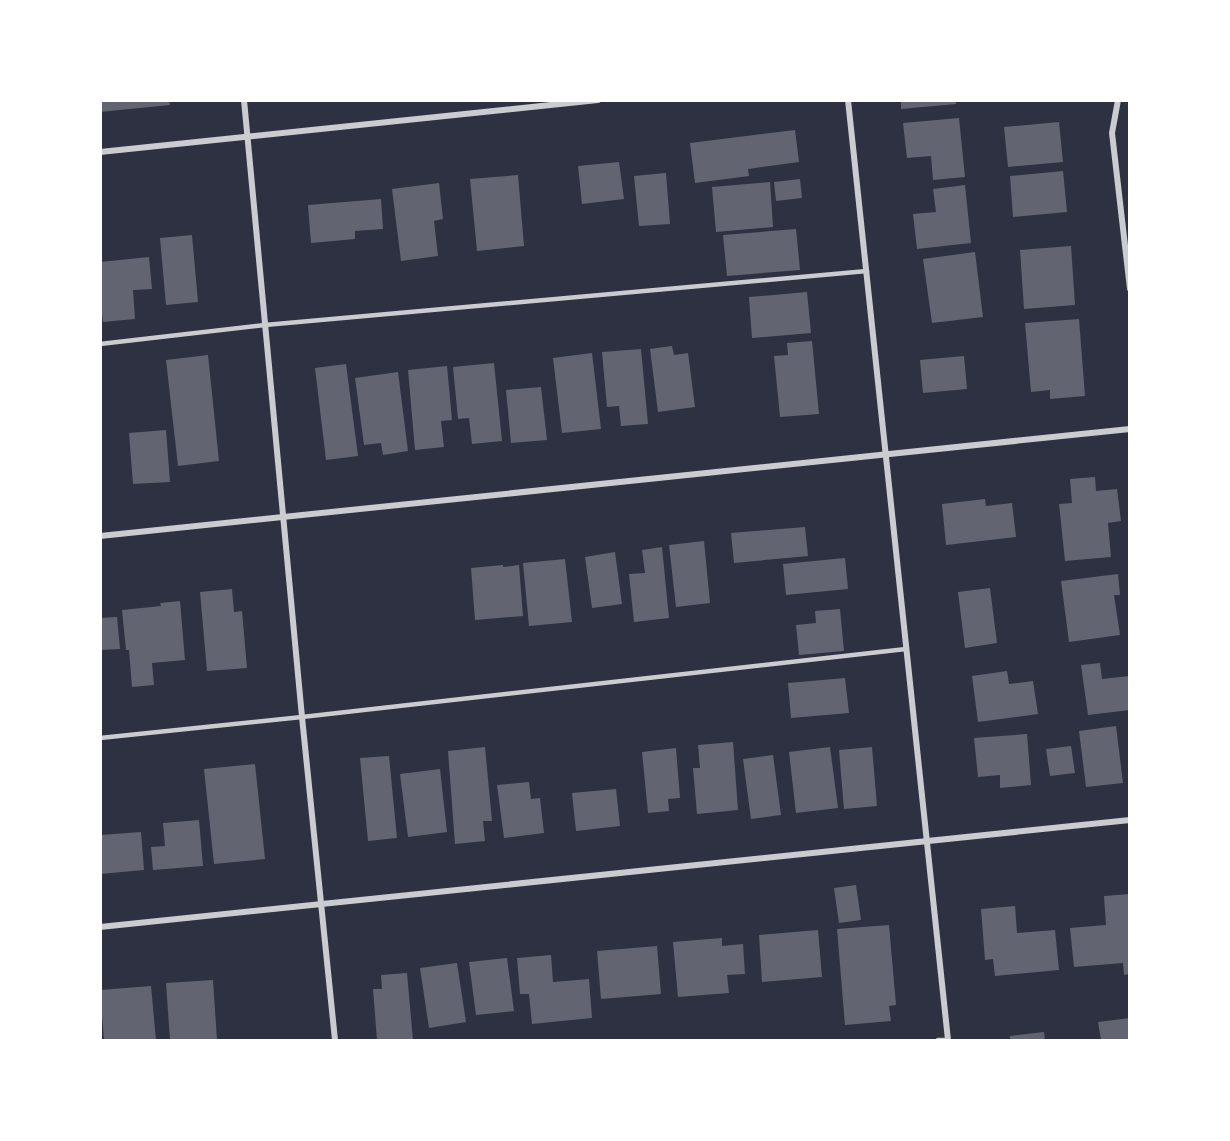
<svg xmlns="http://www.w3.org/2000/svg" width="1230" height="1141" viewBox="0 0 1230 1141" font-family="'Roboto Condensed',sans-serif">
<rect width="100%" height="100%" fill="#2d3142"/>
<g fill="#626471">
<polygon points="100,100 169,100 170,105 100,112"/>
<polygon points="901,100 956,100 956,104 901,109"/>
<polygon points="959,118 965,177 933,180 931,156 907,158 903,123"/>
<polygon points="1059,122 1063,162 1008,167 1004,127"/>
<polygon points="795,130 799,162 748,169 749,176 695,183 690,143"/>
<polygon points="619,162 624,199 582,204 578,166"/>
<polygon points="1063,171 1067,212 1013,217 1010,176"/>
<polygon points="666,173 670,224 639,226 634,176"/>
<polygon points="518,175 524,246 477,251 470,179"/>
<polygon points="800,179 802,198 776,201 774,182"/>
<polygon points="770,182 773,227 716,232 712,187"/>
<polygon points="439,183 443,219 434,221 438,256 401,261 392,189"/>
<polygon points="965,185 971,243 917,249 913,214 936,212 933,189"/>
<polygon points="381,199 383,229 355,231 355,239 311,243 308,205"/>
<polygon points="796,229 800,270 727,276 723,235"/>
<polygon points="192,235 198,302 166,305 160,238"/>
<polygon points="1071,246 1075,305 1024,309 1020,250"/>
<polygon points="975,252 983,317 932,323 923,259"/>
<polygon points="149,257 152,289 133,290 135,319 103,322 100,295 100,262"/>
<polygon points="807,292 811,333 752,338 749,297"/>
<polygon points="1079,319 1085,396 1050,399 1050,390 1031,392 1025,323"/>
<polygon points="812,341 819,414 780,417 774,356 788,355 787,343"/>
<polygon points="672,346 674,355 688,353 695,407 658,412 650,349"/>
<polygon points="641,349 648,424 621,426 619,406 607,407 602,352"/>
<polygon points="592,353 601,429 562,433 553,358"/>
<polygon points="208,355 219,461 178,466 166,360"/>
<polygon points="964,356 967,389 923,393 920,360"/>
<polygon points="494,363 502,441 472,444 469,418 458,419 453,367"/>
<polygon points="346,364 358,456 326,460 315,368"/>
<polygon points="447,366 452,420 441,421 444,447 415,450 408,370"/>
<polygon points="398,372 408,451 383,455 381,443 364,445 355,378"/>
<polygon points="541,387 547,440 511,443 506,390"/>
<polygon points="166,430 170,482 133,484 129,433"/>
<polygon points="1095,477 1096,491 1117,489 1121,521 1108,523 1111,557 1065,561 1059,504 1072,503 1070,479"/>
<polygon points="985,499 986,506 1012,503 1016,537 946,545 942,504"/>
<polygon points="805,527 808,556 734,563 731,533"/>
<polygon points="704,541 710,603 676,607 669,545"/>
<polygon points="662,547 669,618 634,622 629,574 645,573 642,550"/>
<polygon points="615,552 622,604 592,608 585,557"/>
<polygon points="845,558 848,589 786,595 783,564"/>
<polygon points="565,559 572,622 529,626 523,563"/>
<polygon points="503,565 503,567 519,565 523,616 475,620 471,568"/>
<polygon points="1118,574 1120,595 1114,595 1120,635 1069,642 1061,581"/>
<polygon points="990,588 997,643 965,648 958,592"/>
<polygon points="232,589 234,612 242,611 247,668 207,671 200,592"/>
<polygon points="180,601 185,660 152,663 154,685 132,687 129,650 126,650 122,610 161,606 160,603"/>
<polygon points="840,609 844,651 799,655 796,625 816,623 815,611"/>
<polygon points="117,617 120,649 100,650 100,618"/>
<polygon points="1100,663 1102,679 1130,676 1130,710 1088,715 1081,665"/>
<polygon points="1007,671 1009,684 1033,681 1038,714 978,722 972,676"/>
<polygon points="845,678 849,713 791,718 788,683"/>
<polygon points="1116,726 1123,783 1086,787 1079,731"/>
<polygon points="1027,734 1031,785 1000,788 1000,775 978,777 974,738"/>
<polygon points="733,742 738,810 697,814 693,768 700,768 698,745"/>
<polygon points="1071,746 1075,773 1050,776 1046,749"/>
<polygon points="485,747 492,821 483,821 485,841 455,844 448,751"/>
<polygon points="830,747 838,808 796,813 789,752"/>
<polygon points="872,747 877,806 844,809 839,750"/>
<polygon points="676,748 680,798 668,799 669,811 648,813 642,752"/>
<polygon points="773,755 781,815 751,819 743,759"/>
<polygon points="389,756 397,838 368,841 360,758"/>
<polygon points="255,764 265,859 214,864 204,769"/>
<polygon points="440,769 447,832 408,837 400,774"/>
<polygon points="529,782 531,799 540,798 544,833 504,838 497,785"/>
<polygon points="616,789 620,826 576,831 572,793"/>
<polygon points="199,820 203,866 153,870 151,847 165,846 163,823"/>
<polygon points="141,832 144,870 100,874 100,835"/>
<polygon points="856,885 861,920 839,923 834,888"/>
<polygon points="1130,894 1130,974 1124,975 1123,963 1074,967 1070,928 1106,925 1104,896"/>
<polygon points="1015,906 1017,933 1055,930 1059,970 995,976 993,959 985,960 981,909"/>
<polygon points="889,925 896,1005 889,1006 891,1021 845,1025 837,929"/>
<polygon points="818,930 822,977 762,982 759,935"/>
<polygon points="722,938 722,946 743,944 745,974 727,975 729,993 678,997 673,942"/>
<polygon points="657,946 661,994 601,999 597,951"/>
<polygon points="551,955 553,982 589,979 592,1018 532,1024 529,994 520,994 517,958"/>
<polygon points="507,958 514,1011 476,1015 469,962"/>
<polygon points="457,963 466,1022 429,1028 420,968"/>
<polygon points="407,973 413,1040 377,1040 373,989 382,989 381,975"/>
<polygon points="213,980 217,1040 170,1040 166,983"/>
<polygon points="151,986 156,1040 104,1040 100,990"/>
<polygon points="1130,1018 1130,1040 1101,1040 1098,1022"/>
<polygon points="1044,1032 1045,1040 1010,1040 1010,1036"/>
</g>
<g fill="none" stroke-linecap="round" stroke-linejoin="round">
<g stroke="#caccd0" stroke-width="4.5">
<polyline points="100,344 265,325 867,271"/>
<polyline points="100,738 302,717 906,649"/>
<polyline points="938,1040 948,1040"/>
</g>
<g stroke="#caccd0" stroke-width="6">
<polyline points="244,100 302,717 335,1040"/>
<polyline points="848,100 948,1040"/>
<polyline points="1118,100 1112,133 1130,289"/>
<polyline points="100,152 598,100"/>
<polyline points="100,536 1130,429"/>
<polyline points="100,927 1130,820"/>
</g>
</g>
<rect width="1230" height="1141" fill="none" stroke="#ffffff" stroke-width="204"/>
</svg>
